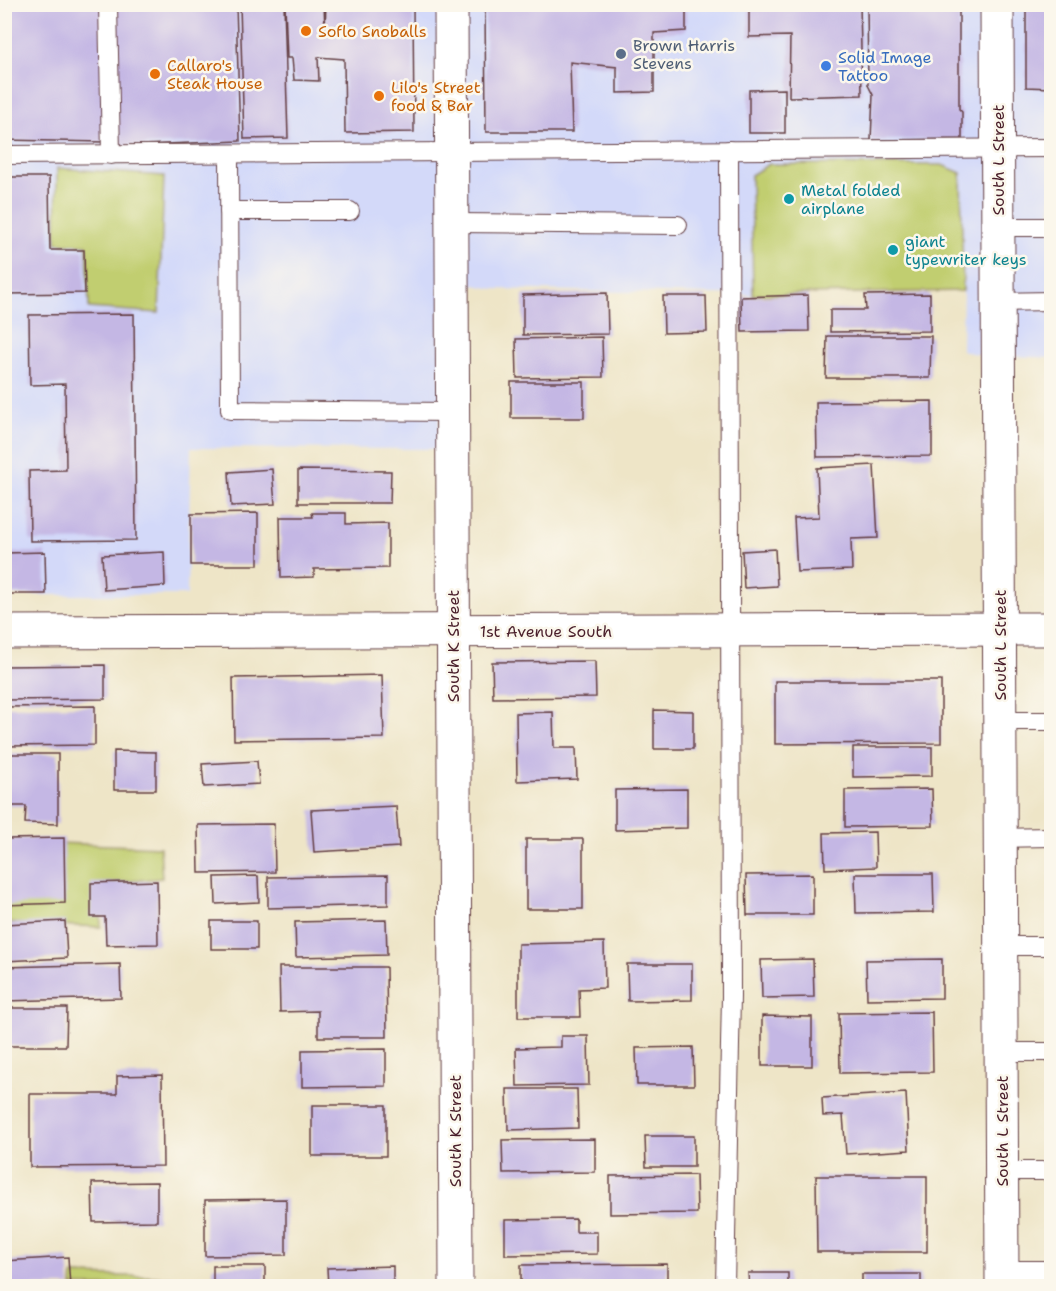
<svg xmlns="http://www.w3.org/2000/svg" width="1056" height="1291" viewBox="0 0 1056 1291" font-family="'Shantell Sans',sans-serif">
<rect width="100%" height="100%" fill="#fbf7ec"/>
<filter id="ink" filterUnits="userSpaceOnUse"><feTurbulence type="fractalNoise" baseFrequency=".0167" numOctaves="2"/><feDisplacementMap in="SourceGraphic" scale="12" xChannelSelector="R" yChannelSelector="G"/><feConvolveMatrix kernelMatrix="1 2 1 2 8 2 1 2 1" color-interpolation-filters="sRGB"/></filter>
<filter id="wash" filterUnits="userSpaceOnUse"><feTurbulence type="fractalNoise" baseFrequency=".008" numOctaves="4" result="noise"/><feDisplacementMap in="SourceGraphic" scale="24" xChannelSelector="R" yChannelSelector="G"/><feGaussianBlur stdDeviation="1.35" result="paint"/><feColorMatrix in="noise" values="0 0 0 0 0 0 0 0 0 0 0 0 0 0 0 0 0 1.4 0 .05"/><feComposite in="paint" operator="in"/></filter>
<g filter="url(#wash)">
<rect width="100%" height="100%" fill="#eee5c7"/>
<polygon fill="#d3d9f9" points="5,5 1051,5 1051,358 974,354 962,350 963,291 753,295 494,289 444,279 438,449 191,448 187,595 5,595"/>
<g fill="#c1ce6f" stroke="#86764d" stroke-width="1.5">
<polygon points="769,164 942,165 961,173 963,291 753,295 751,175"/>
<polygon points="57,168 164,176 159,313 89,308 87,245 56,243"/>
<polygon points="5,841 160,847 162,878 100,884 101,927 5,923"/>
<polygon points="73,1275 171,1277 171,1286 72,1286"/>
</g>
<g id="blocks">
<g fill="#c4b7e4">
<polygon points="4,4 104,4 104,142 4,140"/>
<polygon points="115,4 236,4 240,141 116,146"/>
<polygon points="285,4 324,4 325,31 326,4 413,4 414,132 345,133 344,59 318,57 319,81 294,80 292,58 287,58"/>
<polygon points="485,4 686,4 686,31 654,33 654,92 617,93 617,67 570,62 572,132 486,132"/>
<polygon points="749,4 860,4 862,95 789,97 790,36 749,37"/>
<polygon points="867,4 959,4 959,109 962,112 962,139 871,140 873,95 868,85"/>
<polygon points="1026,4 1052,4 1052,88 1026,87"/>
<polygon points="240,5 284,5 288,138 244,139"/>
<polygon points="785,89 785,133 749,133 749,90"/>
<polygon points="4,177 49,177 50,250 84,250 85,293 4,294"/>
<polygon points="607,293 608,334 523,335 523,295"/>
<polygon points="930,294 930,331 830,332 830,310 866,310 865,295"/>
<polygon points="808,295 809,331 742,332 741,297"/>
<polygon points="663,296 706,296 707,332 664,333"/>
<polygon points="134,314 136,540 30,541 29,471 66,470 65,384 30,385 29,315"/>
<polygon points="827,336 931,336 930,378 826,378"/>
<polygon points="602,337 603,377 517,378 516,339"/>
<rect x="511" y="382" width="73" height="36"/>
<polygon points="932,401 932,456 817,457 816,402"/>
<polygon points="874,465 878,538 851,539 852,570 797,572 794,518 819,517 817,468"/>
<polygon points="272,469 275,504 231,506 229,472"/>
<polygon points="298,470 391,471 390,503 298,503"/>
<polygon points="258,513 258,565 191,565 191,514"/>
<polygon points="312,513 346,513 346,524 388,523 388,568 314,569 314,577 281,578 280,517 313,517"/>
<polygon points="775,549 777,586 744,588 742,551"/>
<polygon points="45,552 46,594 5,594 5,553"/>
<polygon points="164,552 165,586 104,590 102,555"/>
<polygon points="595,661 596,697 493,698 492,662"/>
<polygon points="105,665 105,699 4,700 4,666"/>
<polygon points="382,675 384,738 234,740 233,678"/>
<polygon points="775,681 941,681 941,743 775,744"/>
<polygon points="95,706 95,745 4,746 4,707"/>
<polygon points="654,710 693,711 693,749 654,749"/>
<polygon points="553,712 554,748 576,748 577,779 517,781 516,713"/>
<polygon points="853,747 932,747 932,776 853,777"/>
<polygon points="114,751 156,752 156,790 114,790"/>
<polygon points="4,754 58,754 58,824 25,823 26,806 4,806"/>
<polygon points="257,761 259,784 204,787 202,764"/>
<polygon points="687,789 687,828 615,830 615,790"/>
<polygon points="932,789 933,826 845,827 845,790"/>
<polygon points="396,806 399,847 314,852 311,810"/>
<polygon points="274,824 275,872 199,873 198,825"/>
<polygon points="875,832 876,867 825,869 824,833"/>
<polygon points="64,838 65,903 4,905 4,839"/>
<rect x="526" y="839" width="57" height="70"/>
<polygon points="813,874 813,915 747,915 746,875"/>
<polygon points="855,874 933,874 934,912 856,913"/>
<polygon points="388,875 388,905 268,908 268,877"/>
<polygon points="258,876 259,902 216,904 215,877"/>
<polygon points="157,881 158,944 106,945 105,917 91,917 91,883"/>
<polygon points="386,920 387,955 296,957 295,922"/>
<polygon points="65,921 67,958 4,961 4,924"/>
<rect x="211" y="921" width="46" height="28"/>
<polygon points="604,942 605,988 579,989 580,1017 518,1017 518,944"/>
<polygon points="813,959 814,997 762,998 761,960"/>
<polygon points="942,959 942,998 867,999 866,960"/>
<polygon points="120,964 121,998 4,1001 4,967"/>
<polygon points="627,964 692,964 692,1000 628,1001"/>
<polygon points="279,967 386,967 387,1037 318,1037 318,1011 280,1012"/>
<polygon points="4,1008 67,1008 66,1046 4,1046"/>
<polygon points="932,1012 933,1072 840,1073 839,1013"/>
<polygon points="762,1016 812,1017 812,1066 762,1066"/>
<polygon points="561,1036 588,1036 589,1085 517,1086 516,1048 561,1047"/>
<polygon points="693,1047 694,1085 637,1085 636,1048"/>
<polygon points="386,1049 386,1086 302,1087 302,1050"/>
<polygon points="162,1075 163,1166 30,1167 30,1094 117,1094 117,1076"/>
<polygon points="507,1089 577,1089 578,1128 508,1130"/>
<polygon points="906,1093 909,1150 846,1154 843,1115 823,1116 822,1098"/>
<rect x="312" y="1105" width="74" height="51"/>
<polygon points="645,1136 694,1136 694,1167 646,1167"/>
<polygon points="595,1139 595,1172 503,1173 502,1140"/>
<polygon points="696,1175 697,1213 610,1214 610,1176"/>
<polygon points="816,1176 927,1176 927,1252 817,1252"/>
<polygon points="157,1182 157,1221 93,1222 92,1183"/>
<polygon points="286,1199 286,1255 205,1256 205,1200"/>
<polygon points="576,1219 576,1232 597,1232 597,1254 505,1255 505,1220"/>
<polygon points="68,1257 70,1286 4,1286 4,1261"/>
<polygon points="667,1264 667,1286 521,1286 521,1265"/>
<rect x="213" y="1266" width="52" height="20"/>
<polygon points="393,1266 393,1286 328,1286 327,1268"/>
<polygon points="748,1273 788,1273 788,1286 749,1286"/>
<rect x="862" y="1274" width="59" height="12"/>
</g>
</g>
</g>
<g filter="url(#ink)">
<use href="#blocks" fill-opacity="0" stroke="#633d42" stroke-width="1.5"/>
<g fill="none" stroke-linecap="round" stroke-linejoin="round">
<g stroke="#633d42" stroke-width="20">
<g id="service">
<polyline points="108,4 111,155"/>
<polyline points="229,154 230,410 452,412"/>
<polyline points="4,155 1052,148"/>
<polyline points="229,211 350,211"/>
<polyline points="452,223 678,225"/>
<polyline points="998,227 1052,227"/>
<polyline points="999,302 1052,301"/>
<polyline points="1000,721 1052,721"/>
<polyline points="1001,838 1052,837"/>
<polyline points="1001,946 1052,946"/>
<polyline points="1001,1052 1052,1052"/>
<polyline points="1002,1171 1052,1171"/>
<polyline points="1002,1270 1052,1270"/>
<polyline points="725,1286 731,996 729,150"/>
</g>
</g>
<g stroke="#633d42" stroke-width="35">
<g id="minor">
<polyline points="451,4 456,1286"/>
<polyline points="997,4 1002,1286"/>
<polyline points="4,632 1052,629"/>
</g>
</g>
<use href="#service" stroke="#fff" stroke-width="18"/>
<use href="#minor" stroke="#fff" stroke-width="33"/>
</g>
</g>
<g fill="#e8710a" stroke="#fbf7ec" stroke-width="2">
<circle cx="306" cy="31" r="6"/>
<circle cx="155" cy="74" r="6"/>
<circle cx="379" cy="96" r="6"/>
</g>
<circle fill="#5c6f8a" stroke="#fbf7ec" stroke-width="2" cx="621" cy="54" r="6"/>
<circle fill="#3f7fe0" stroke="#fbf7ec" stroke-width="2" cx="826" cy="66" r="6"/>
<g fill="#0f9aa8" stroke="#fbf7ec" stroke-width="2">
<circle cx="789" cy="199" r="6"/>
<circle cx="893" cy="250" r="6"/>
</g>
<g text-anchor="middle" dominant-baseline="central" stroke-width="5" stroke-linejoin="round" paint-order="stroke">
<g font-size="16" fill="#c56008" stroke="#fbf7ec" text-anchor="start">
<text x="318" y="31">Soflo Snoballs</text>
<text x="167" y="65">Callaro's<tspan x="167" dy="18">Steak House</tspan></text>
<text x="391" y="87">Lilo's Street<tspan x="391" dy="18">food &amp; Bar</tspan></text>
</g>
<g font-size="16" fill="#4e5e75" stroke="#fbf7ec" text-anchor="start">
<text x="633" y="45">Brown Harris<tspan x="633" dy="18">Stevens</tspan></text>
</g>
<g font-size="16" fill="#366cbe" stroke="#fbf7ec" text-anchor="start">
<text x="838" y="57">Solid Image<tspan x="838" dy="18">Tattoo</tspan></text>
</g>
<g font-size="16" fill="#4a1f2b" stroke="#fbf7ec">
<text transform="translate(998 160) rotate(-90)">South L Street</text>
<text x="546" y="631">1st Avenue South</text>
<text transform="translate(1000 645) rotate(-90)">South L Street</text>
<text transform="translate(453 646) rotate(-90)">South K Street</text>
<text transform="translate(455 1131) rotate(-90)">South K Street</text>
<text transform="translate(1002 1131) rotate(-90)">South L Street</text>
</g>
<g font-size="16" fill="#0d838f" stroke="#fbf7ec" text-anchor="start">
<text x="801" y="190">Metal folded<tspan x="801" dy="18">airplane</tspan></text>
<text x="905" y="241">giant<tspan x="905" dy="18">typewriter keys</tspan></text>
</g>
</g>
<rect width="1056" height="1291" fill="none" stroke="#fbf7ec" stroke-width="24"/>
</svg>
